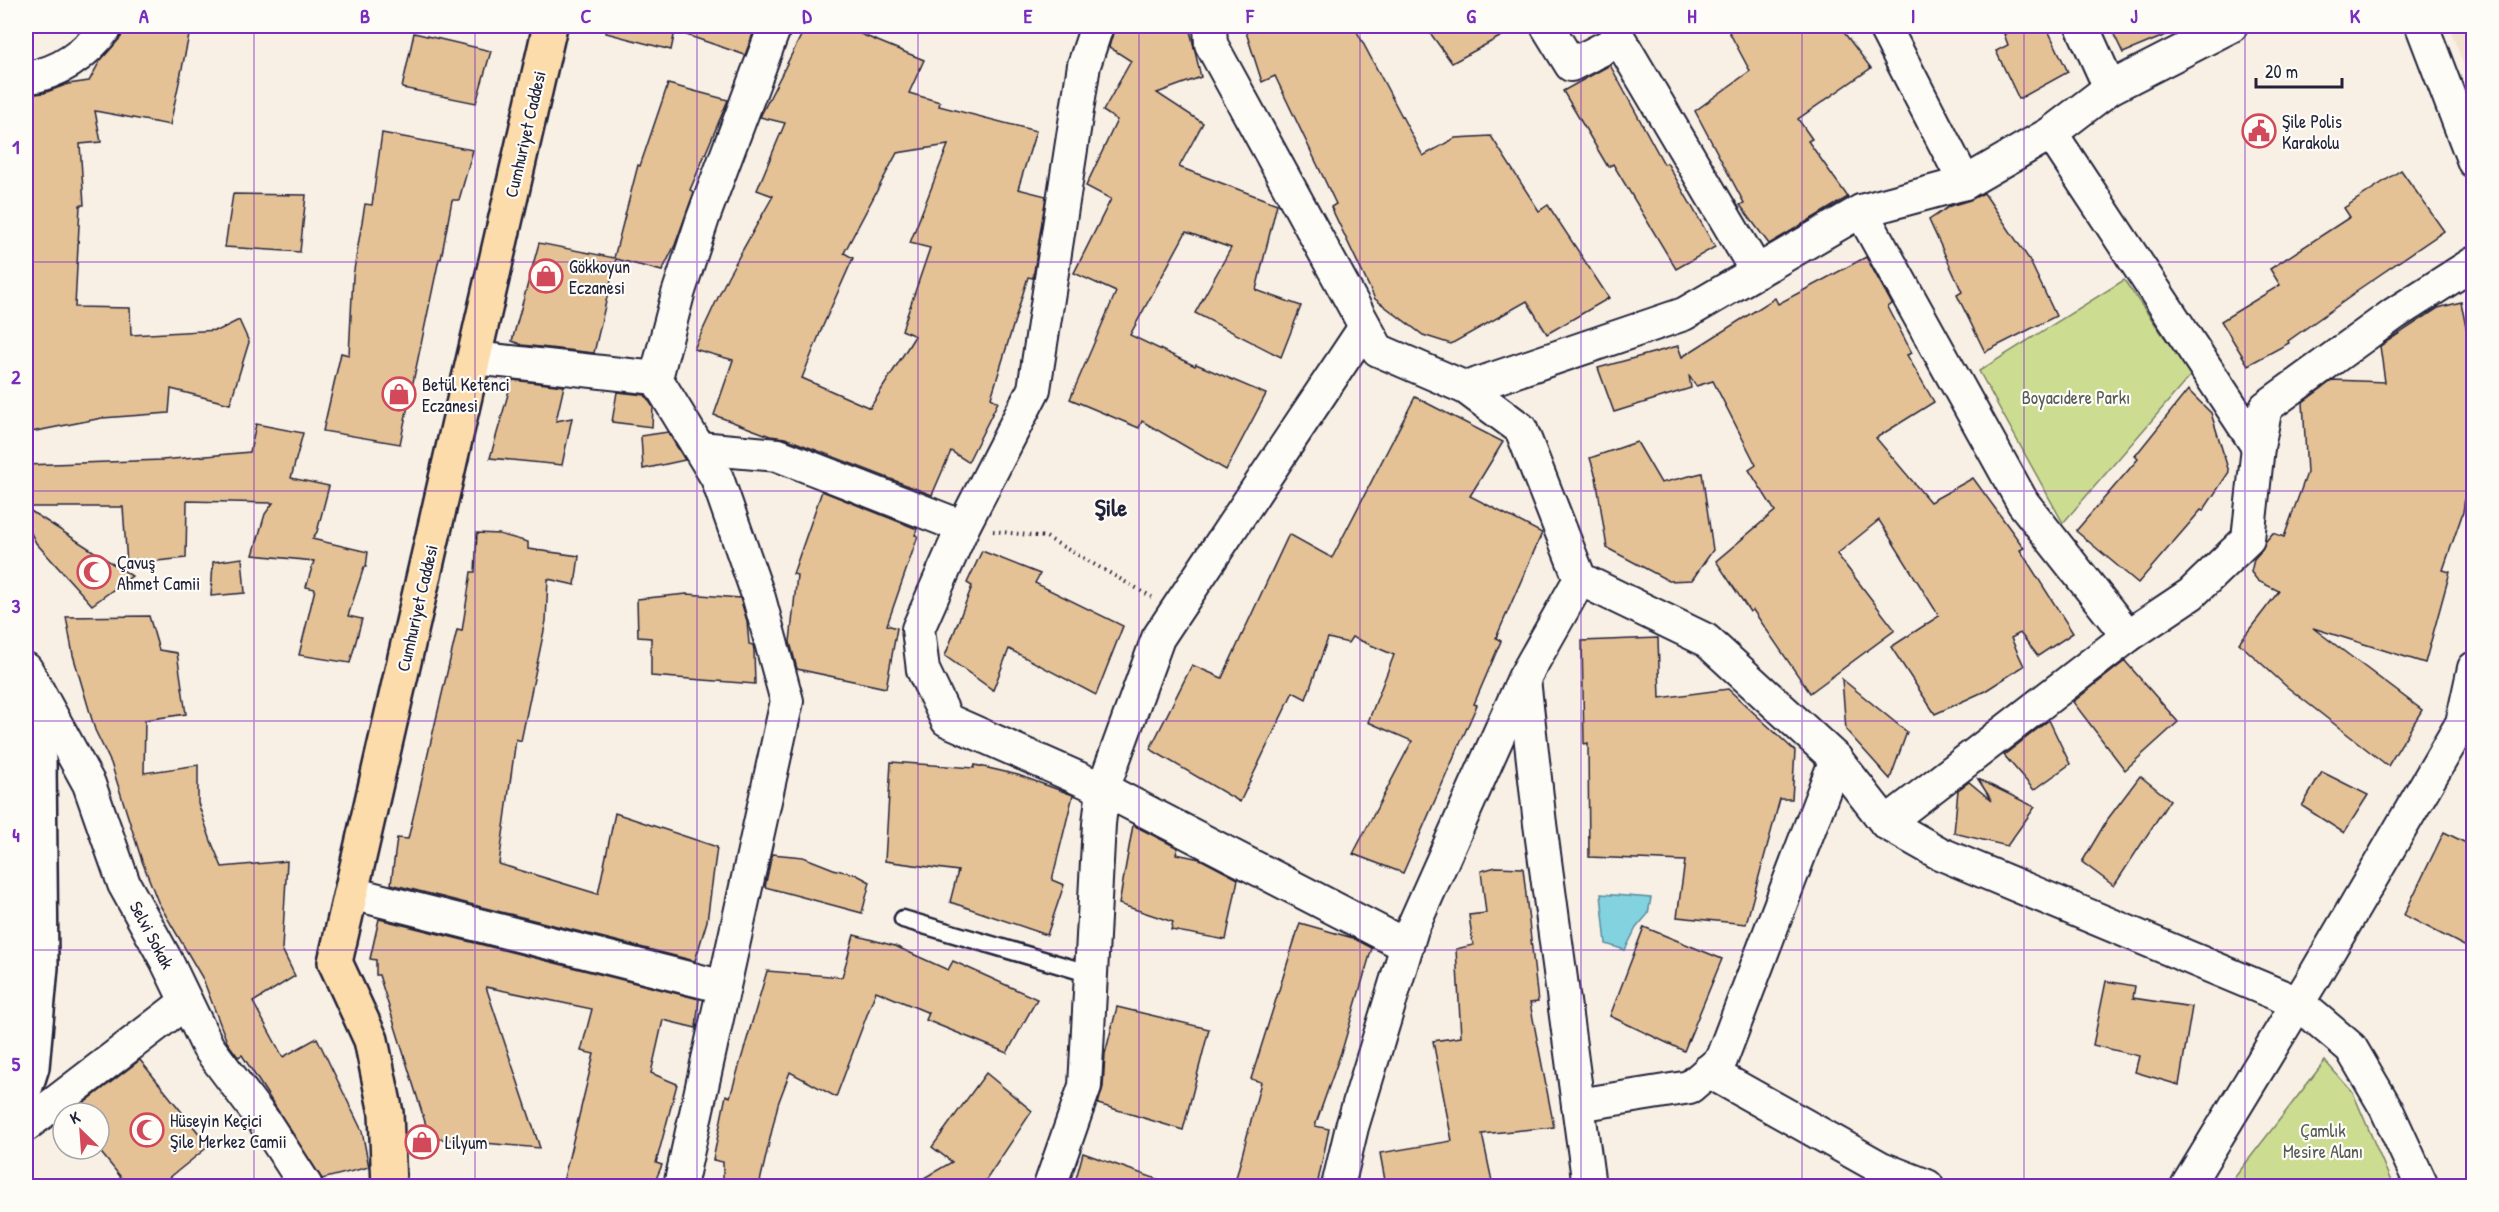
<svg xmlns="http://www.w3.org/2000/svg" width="2499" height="1212" viewBox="0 0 2499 1212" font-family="'Patrick Hand',sans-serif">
<rect width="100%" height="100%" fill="#f8f0e4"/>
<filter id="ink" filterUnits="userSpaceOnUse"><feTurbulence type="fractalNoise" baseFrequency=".0167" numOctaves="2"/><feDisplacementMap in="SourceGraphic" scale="12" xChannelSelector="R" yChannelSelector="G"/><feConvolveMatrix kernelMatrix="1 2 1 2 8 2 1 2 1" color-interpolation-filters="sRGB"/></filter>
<g filter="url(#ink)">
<polygon fill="#f2e2cd" points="2449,26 2473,26 2473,90"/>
<g fill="#ccdd91" stroke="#778066" stroke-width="1.5">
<polygon points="2124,280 2191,375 2063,523 1979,371"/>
<polygon points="2325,1061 2353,1093 2393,1186 2228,1186"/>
</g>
<polygon fill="#83d2e0" stroke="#5c8c9e" stroke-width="1.5" points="1601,894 1651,898 1648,914 1636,928 1625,950 1606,944"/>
<g fill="#e5c196" stroke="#22223b" stroke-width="1.5" fill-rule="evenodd">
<polygon points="125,26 191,26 170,125 95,111 101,142 80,144 84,205 80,205 75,307 130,308 131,335 219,330 239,320 249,342 230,404 171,389 169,413 102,418 26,433 26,95 44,93 68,84 89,81 100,61 121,37"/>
<polygon points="607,26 756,26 745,55 675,31 671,50 606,33"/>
<path d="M806 26H841L924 60 909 93 940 102 939 106 1036 131 1018 189 1046 196 1033 278 1028 277 991 398 998 402 968 462 951 451 932 495 785 438 770 436 714 415 733 360 694 349 728 276 773 196 757 190 785 123 760 117ZM948 145 910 243 930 248 902 330 915 336 870 408 802 378 822 328 853 258 844 253 897 153Z"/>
<polygon points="1115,26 1189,26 1201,77 1157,93 1203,123 1179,167 1277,204 1256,290 1301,306 1281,357 1195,313 1231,248 1186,232 1130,335 1195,366 1196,364 1266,394 1226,470 1142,421 1139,428 1070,399 1116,292 1074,273 1111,199 1086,186 1117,120 1103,111 1131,61 1109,47"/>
<polygon points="1244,26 1354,26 1423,156 1455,138 1491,136 1539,211 1548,205 1609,298 1547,334 1527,301 1451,344 1423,335 1375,299 1331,207 1336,204 1275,76 1262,82"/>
<polygon points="1425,26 1520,26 1452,63"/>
<polygon points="1726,26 1839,26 1871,68 1798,119 1812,139 1808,141 1848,197 1769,244 1740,205 1744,203 1695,111 1750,71"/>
<polygon points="2024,26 2046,26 2068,72 2019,99 1996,51 2008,45 2004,34"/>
<polygon points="2110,26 2188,26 2123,53"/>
<polygon points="414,33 491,51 476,103 402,88"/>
<polygon points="1610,65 1664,164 1667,163 1715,247 1676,269 1613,164 1608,167 1563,91"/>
<polygon points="668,84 728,100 690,190 694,192 675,245 662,271 616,259 594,353 522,345 512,341 539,243 614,258 638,165 640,166"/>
<polygon points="382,133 473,150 459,200 452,200 441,259 439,259 400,444 323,431 341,353 349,355 353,276 365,204 372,205"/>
<polygon points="2401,170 2444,231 2356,291 2357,292 2288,341 2289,343 2248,365 2221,321 2280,285 2270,269 2350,217 2344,208"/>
<polygon points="1984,193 2029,259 2056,316 1985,352 1957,295 1962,292 1929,220 1950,206 1970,200"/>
<polygon points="233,194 306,195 300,252 225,247"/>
<polygon points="1866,257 1892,304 1888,307 1912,353 1907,355 1934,402 1876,438 1930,502 1973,478 2024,548 2020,550 2073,633 2038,656 2020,633 2011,638 2024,666 1985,691 1935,714 1891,647 1939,616 1879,520 1837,554 1895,630 1810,693 1753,610 1750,612 1716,561 1775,511 1749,470 1756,465 1713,381 1696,386 1689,375 1691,388 1614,412 1598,368 1678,346 1682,357 1775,298 1778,304"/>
<polygon points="2461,302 2474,368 2474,435 2463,512 2443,570 2450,572 2425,663 2313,628 2422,710 2388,766 2287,687 2239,643 2279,591 2258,581 2251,572 2254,559 2261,551 2266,541 2273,533 2284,537 2307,473 2303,402 2333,380 2385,382 2380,346 2438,308"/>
<polygon points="512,380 564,386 556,421 572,418 562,465 490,458"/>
<polygon points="2188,390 2211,413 2229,472 2203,511 2201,510 2138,583 2076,531 2138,459 2135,456"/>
<polygon points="617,392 645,395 653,407 652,427 612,422"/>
<polygon points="1415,397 1503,442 1470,496 1542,533 1496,638 1501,641 1474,704 1477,705 1403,873 1353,854 1412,741 1368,722 1394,655 1352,637 1348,643 1328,638 1306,699 1293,692 1240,802 1150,749 1192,665 1222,678 1289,534 1332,558"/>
<polygon points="256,424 303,433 291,478 329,486 317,532 312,539 368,552 366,567 364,567 348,616 362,619 350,663 299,655 315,589 306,587 314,561 253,555 265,514 273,503 187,501 186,558 127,564 123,507 26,507 26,465 162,460 250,452"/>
<polygon points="668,432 685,460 643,469 641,436"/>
<polygon points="1637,442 1661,483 1702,473 1713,550 1692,580 1669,581 1607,548 1596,477 1590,458"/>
<polygon points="822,491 917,529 915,535 918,536 887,625 897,628 886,688 797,669 790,642 797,575 793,574"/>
<polygon points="26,508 132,576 92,605 36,543 26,523"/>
<polygon points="477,533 499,534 528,542 528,549 579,556 575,585 548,579 546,621 521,741 516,739 499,864 598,894 615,813 717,847 707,921 695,961 391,884 397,838 408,839 457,630 462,631 471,572 475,572"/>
<polygon points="982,551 1040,574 1035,583 1123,626 1096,695 1009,649 993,690 945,656 972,586 967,583"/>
<polygon points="242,558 245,593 211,596 213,562"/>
<polygon points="687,594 740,598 747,621 749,644 753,645 754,650 755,684 651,676 651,638 638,637 637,599"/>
<polygon points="149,616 159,650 177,653 186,714 145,720 144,773 198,765 198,803 211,841 222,867 287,861 282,949 295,976 253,1002 283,1057 317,1038 362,1131 369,1167 322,1179 242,1055 238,1057 227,1042 203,979 158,902 142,861 111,763 95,730 73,655 66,617"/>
<polygon points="1658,638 1660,698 1728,689 1795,751 1792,799 1780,799 1746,924 1677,917 1685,861 1589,857 1588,743 1584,744 1582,641"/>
<polygon points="2125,661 2178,722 2125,770 2073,702"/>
<polygon points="1842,679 1907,732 1890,779 1846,730"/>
<polygon points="2049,720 2070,764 2034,790 2004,755"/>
<polygon points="891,762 974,768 975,765 1018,775 1073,795 1052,880 1064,885 1047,935 950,902 958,871 885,861"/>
<polygon points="2322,772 2368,795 2344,833 2302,806"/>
<polygon points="2140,776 2170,800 2114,886 2082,862 2107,820"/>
<polygon points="1978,779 2035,807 2007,846 1954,833 1958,790 1969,782 1992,801"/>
<polygon points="1133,825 1178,848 1176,854 1200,859 1238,879 1226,940 1171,930 1173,922 1119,904"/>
<polygon points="2444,832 2474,847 2474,951 2404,915"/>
<polygon points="772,854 803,857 836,870 855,874 870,882 862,913 765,887"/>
<polygon points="1496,867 1523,868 1538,1002 1530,1003 1554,1127 1482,1134 1493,1186 1386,1186 1380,1153 1452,1141 1433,1041 1461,1037 1456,949 1473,945 1469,915 1486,913 1481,871"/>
<polygon points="379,919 699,999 696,1028 663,1020 651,1073 677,1084 656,1163 662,1165 653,1186 562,1186 594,1054 581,1051 592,1009 486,987 540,1148 430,1138 379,975 376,975 376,960 370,959"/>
<polygon points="1300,923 1353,938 1372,948 1343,1047 1315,1126 1329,1129 1317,1186 1234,1186 1261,1082 1251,1079"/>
<polygon points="1644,927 1722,959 1684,1051 1610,1016"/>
<polygon points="854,935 895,946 948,970 953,961 1037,999 1007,1053 926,1020 929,1013 876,991 836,1097 790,1072 778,1104 759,1186 723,1186 723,1162 713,1160 726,1095 730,1097 767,971 842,977"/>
<polygon points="2106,981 2135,986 2133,998 2192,1007 2179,1085 2135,1072 2139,1056 2093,1045"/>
<polygon points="1117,1007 1209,1029 1183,1130 1098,1104 1103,1087 1105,1054"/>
<polygon points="140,1060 209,1146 159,1186 128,1186 98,1149 99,1113 71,1113"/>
<polygon points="986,1073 1032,1111 982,1186 910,1186 952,1162 932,1147"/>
<polygon points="1083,1153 1168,1183 1168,1186 1074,1186"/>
</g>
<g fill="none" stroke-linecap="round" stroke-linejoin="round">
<g stroke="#22223b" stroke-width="21">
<polyline id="lane" points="903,919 1091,974"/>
</g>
<g stroke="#22223b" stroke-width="36">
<g id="street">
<polyline points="1097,26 1084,65 1034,389 963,527 918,629 923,670 947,720 1103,789 1407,946"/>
<polyline points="1210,26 1211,44 1378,350 1466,388 1521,429 1580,579 1524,678 1412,929 1352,1127 1338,1186"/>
<polyline points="1547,26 1571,65 1620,40 1757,272"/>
<polyline points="1884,26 1965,183"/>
<polyline points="2082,26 2110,88"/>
<polyline points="2422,26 2474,162"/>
<path d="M26 78C61 73 86 54 107 26"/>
<polyline points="2051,133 2258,447"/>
<polyline points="1861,211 2023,503 2128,636"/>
<polyline points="474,358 656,378 717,478 759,598 787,701 680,1186"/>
<polyline points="656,378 678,294 703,218 775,26"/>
<polyline points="1466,388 1684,314 1861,211 1965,183 2051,133 2110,88 2231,26"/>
<polyline points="699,448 778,455 963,527"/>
<polyline points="1580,579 1706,640 1836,759 1886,823 1939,853 2298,1003 2351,1048 2386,1108 2422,1186"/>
<polyline points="26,669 89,784 124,884 166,960 208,1047 266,1124 306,1186"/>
<polyline points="1524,679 1540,824 1589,1186"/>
<polyline points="1886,823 2128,636 2191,594 2248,539 2258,447 2266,407 2394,314 2474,263"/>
<polyline points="351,893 724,987"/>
<polyline points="1708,1071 1881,1168 1927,1186"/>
<polyline points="1578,1105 1690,1087 1721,1060 1836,759"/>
<polyline points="26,1125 186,1002"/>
<polyline points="1050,1186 1085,1086 1099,824 1103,789 1158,638 1365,327"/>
<polyline points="2187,1186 2312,980 2462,723 2474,668"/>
</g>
</g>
<g stroke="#22223b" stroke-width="38">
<polyline id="secondary" points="26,691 39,760 41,967 32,1067 26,1086"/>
</g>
<g stroke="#22223b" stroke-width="38">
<polyline id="primary" points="389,1186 386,1113 371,1040 335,962 550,26"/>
</g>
<polyline stroke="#22223b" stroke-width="4" stroke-dasharray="1.5 4.5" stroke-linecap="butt" points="993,531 1046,537 1152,597"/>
<use href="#lane" stroke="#fdfcf7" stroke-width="16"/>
<use href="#street" stroke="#fdfcf7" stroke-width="32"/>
<use href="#secondary" stroke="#fdfcf7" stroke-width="33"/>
<use href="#primary" stroke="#fddcac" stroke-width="33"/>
</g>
</g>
<path fill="none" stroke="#7b2cbf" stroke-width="1.5" stroke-opacity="0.55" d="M254 26V1186M475 26V1186M697 26V1186M918 26V1186M1139 26V1186M1360 26V1186M1581 26V1186M1802 26V1186M2024 26V1186M2245 26V1186M26 262H2474M26 491H2474M26 721H2474M26 950H2474"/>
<defs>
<g id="civic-ring" transform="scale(1.725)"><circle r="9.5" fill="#fdfcf7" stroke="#d1495b" stroke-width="1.5"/><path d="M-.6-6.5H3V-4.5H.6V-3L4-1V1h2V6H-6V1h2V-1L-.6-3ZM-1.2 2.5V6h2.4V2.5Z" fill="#d1495b"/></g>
<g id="shop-ring" transform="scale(1.725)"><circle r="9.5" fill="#fdfcf7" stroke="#d1495b" stroke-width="1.5"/><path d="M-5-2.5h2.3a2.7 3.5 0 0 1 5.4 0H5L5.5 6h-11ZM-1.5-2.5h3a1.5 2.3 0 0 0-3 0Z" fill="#d1495b"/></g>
<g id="mosque-ring" transform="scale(1.725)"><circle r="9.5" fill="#fdfcf7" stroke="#d1495b" stroke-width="1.5"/><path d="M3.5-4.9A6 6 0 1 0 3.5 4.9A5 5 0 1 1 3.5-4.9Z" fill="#d1495b"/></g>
</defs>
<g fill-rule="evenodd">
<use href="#civic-ring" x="2259" y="131"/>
<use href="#shop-ring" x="546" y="276"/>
<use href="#shop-ring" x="399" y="394"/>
<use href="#mosque-ring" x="94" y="572"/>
<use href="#mosque-ring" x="147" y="1130"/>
<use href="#shop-ring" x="422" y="1142"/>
</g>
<g text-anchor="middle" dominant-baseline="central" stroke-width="4.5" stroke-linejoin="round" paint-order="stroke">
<g font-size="18" fill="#22223b" stroke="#fdfcf7" text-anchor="start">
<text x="2282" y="121">Şile Polis<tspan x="2282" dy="21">Karakolu</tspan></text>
<text x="569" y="266">Gökkoyun<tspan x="569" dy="21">Eczanesi</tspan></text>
<text x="422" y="384">Betül Ketenci<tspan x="422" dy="21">Eczanesi</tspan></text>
<text x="117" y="562">Çavuş<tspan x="117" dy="21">Ahmet Camii</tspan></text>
<text x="170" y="1120">Hüseyin Keçici<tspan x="170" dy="21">Şile Merkez Camii</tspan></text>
<text x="445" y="1142">Lilyum</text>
</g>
<g font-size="18" fill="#22223b" stroke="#fdfcf7">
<text transform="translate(525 134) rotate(-77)">Cumhuriyet Caddesi</text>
<text transform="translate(417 608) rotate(-77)">Cumhuriyet Caddesi</text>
<text transform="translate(152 935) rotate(62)">Selvi Sokak</text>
</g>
<g font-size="18" fill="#555a55" stroke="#fdfcf7">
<text x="2076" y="397">Boyacıdere Parkı</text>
<text x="2323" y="1130">Çamlık<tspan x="2323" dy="21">Mesire Alanı</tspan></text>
</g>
<g font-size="24" font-weight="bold" fill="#22223b" stroke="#fdfcf7">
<text x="1111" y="507">Şile</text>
</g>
</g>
<rect width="2499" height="1212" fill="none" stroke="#fdfcf7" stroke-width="66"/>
<g transform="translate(81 1131) rotate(335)"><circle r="28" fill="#fdfcf7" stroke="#a5a5ac" stroke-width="1.5"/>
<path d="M0-4.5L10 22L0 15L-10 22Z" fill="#d1495b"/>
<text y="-9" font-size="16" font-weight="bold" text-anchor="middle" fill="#22223b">K</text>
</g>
<path d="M2256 78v9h86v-9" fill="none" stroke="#22223b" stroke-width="3"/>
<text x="2265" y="78" font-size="18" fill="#22223b" stroke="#fdfcf7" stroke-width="4.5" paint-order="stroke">20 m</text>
<rect x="33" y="33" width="2433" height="1146" fill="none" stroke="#7b2cbf" stroke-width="2"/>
<g font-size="20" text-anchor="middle" font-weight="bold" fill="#7b2cbf">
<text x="144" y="23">A</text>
<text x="365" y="23">B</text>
<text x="586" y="23">C</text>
<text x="807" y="23">D</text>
<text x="1028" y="23">E</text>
<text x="1250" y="23">F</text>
<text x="1471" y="23">G</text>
<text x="1692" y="23">H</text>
<text x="1913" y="23">I</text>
<text x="2134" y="23">J</text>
<text x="2355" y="23">K</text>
<text x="16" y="154">1</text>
<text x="16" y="384">2</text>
<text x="16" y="613">3</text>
<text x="16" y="842">4</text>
<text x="16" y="1071">5</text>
</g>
</svg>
